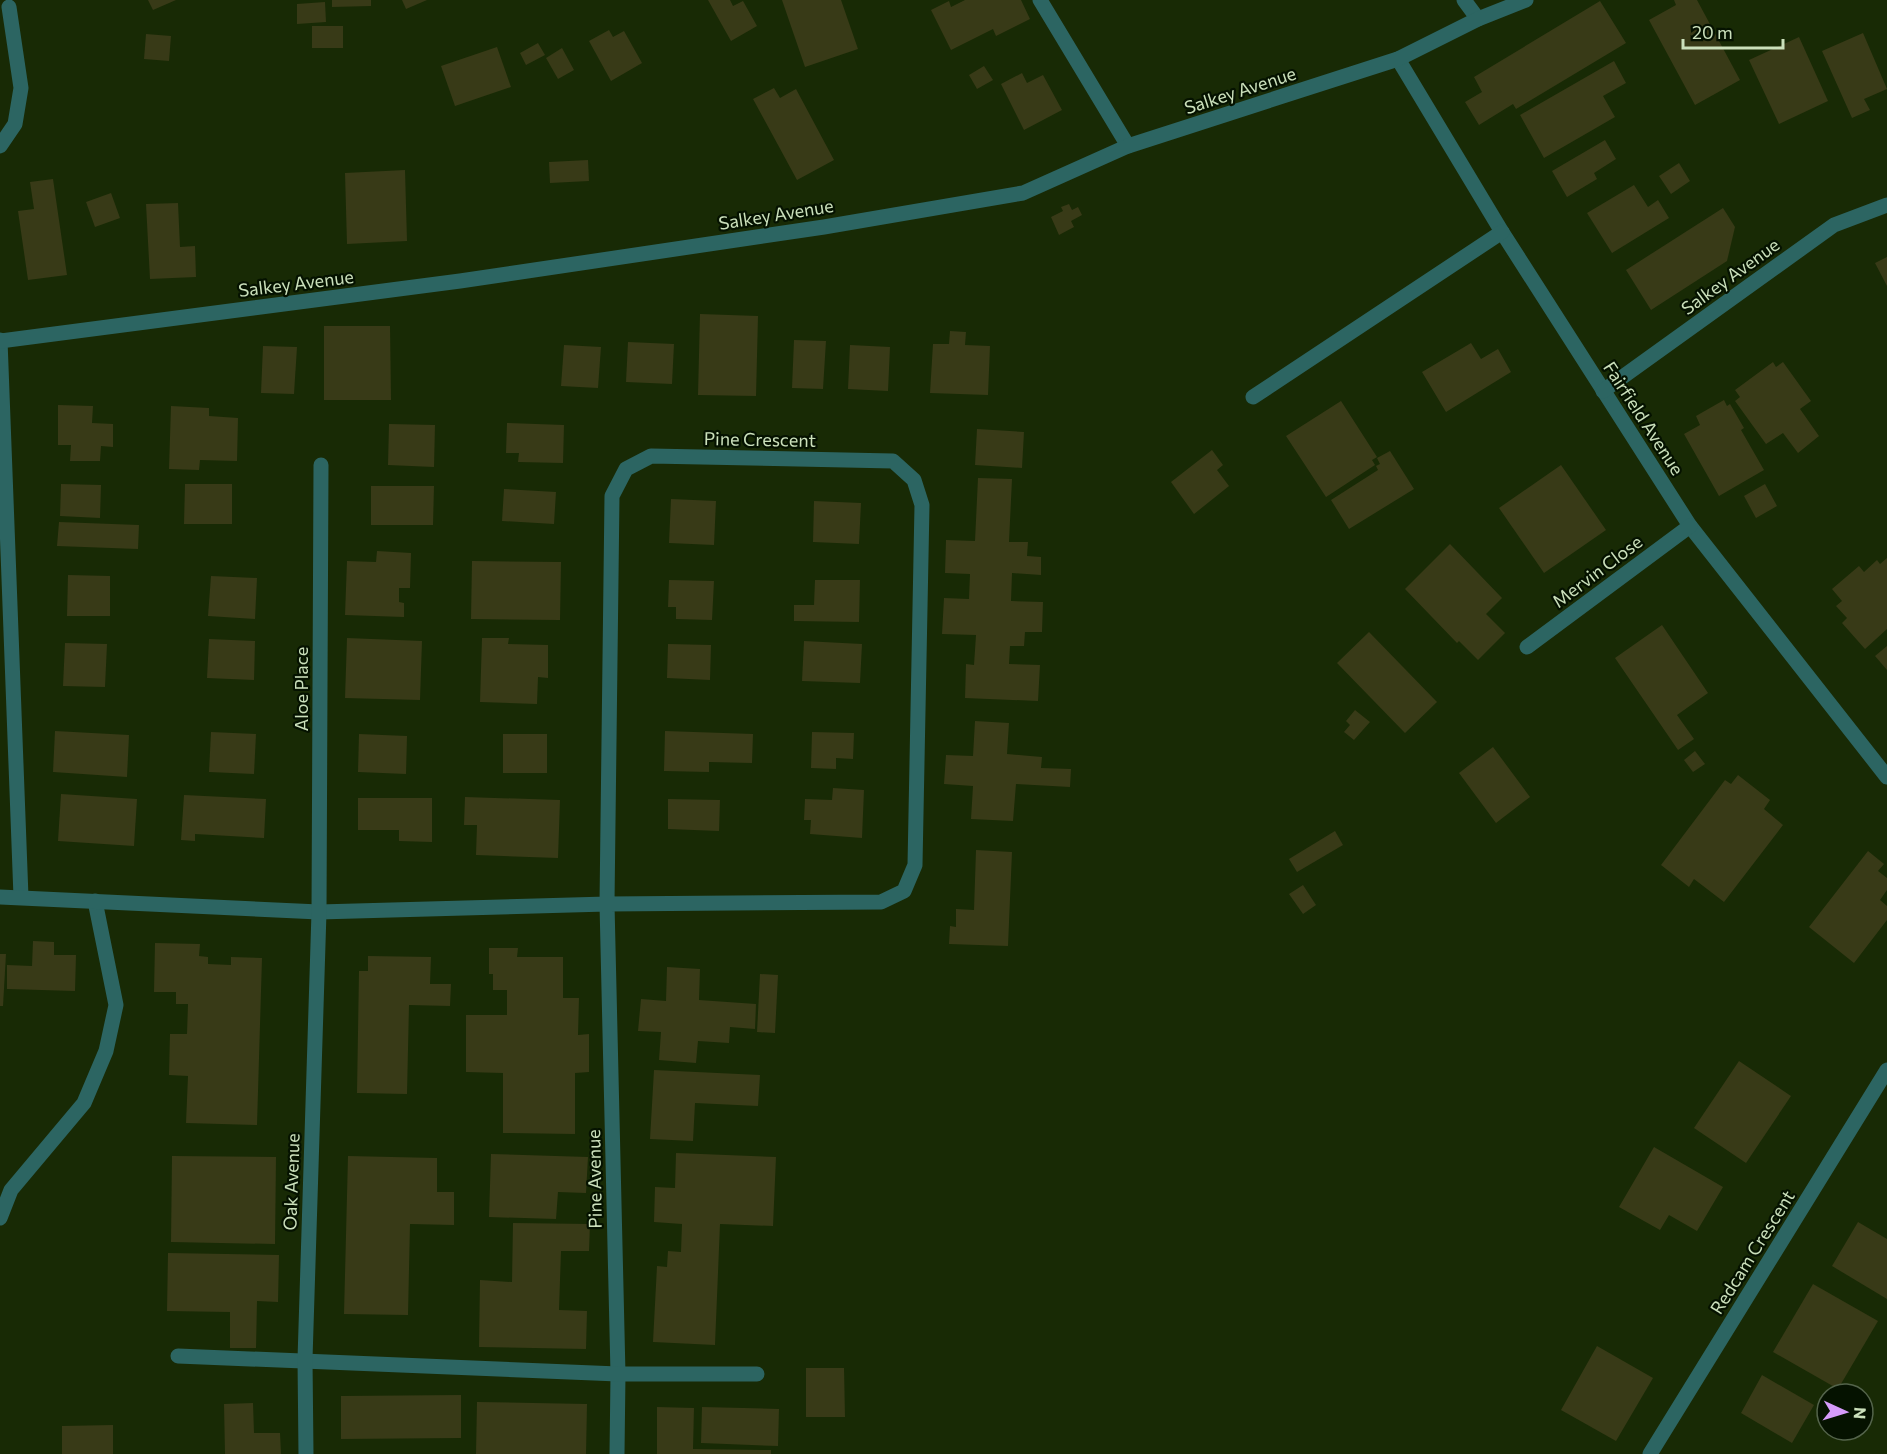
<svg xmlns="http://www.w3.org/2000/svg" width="1887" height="1454" viewBox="0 0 1887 1454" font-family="Commissioner,sans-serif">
<rect width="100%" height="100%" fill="#182a05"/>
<g fill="#383a17">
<polygon points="148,0 176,0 153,10"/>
<polygon points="332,0 371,0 371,6 332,7"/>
<polygon points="402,0 427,0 406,9"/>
<polygon points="708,0 730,0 733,6 743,1 757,26 731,41"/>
<polygon points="782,0 841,0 858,49 805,67"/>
<polygon points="965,0 1021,0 1030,19 996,36 993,29 951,50 931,10 949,1 951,7"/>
<polygon points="1674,0 1697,0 1740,80 1695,105 1649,20 1676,5"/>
<polygon points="1600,1 1626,43 1516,109 1513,104 1479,125 1465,102 1482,92 1474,77"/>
<polygon points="325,2 326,22 297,24 297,4"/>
<rect x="312" y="26" width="31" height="22"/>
<polygon points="609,30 613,37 624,31 642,63 611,81 589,41"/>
<polygon points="1863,33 1887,89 1864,99 1870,110 1852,118 1822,51"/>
<polygon points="146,34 171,36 169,61 144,59"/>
<polygon points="1799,37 1828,101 1779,124 1749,60"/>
<polygon points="538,43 545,55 526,65 520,53"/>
<polygon points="497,47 511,87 455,106 441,66"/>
<polygon points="562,48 574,70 558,79 546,58"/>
<polygon points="1614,61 1626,83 1603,96 1615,117 1544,158 1520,115"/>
<polygon points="984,66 993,80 977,89 969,75"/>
<polygon points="1022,73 1027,83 1043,75 1062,110 1024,130 1001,84"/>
<polygon points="774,88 780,98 796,89 834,160 797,180 753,99"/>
<polygon points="1605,140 1616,159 1594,173 1597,179 1567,197 1552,171"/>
<polygon points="588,160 589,181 550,183 549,162"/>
<polygon points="1679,163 1690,181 1671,194 1659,176"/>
<polygon points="405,170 407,241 347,244 345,173"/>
<polygon points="53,179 67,275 28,280 18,211 34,209 30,182"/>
<polygon points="1634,185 1648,207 1658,200 1669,218 1612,253 1587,213"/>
<polygon points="111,193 120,218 95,227 86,202"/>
<polygon points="178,203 180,247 195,246 196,277 150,279 146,204"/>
<polygon points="1069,204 1072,210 1078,207 1082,215 1071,221 1074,227 1059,235 1051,217 1063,211 1061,207"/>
<polygon points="1723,208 1735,227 1727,261 1651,310 1626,270"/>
<polygon points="1887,257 1887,286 1875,263"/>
<polygon points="700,314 758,316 756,396 698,395"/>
<polygon points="324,326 390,326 391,400 324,400"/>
<polygon points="950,331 966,332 965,345 990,346 988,395 930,393 933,344 949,344"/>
<polygon points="794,340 826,341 823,389 792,388"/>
<polygon points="628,342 674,344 672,384 626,382"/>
<polygon points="1471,343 1481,359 1498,349 1511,372 1446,412 1422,372"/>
<polygon points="564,345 601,347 598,388 561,386"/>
<polygon points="850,345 890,347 888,391 848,389"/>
<polygon points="263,346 297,347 294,394 261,393"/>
<polygon points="1773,362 1776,367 1783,362 1811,401 1800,409 1819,436 1798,453 1783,433 1766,444 1735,401 1740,397 1735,390"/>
<polygon points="1724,400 1727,406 1730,404 1744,428 1741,430 1764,470 1719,496 1684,434 1700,425 1696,416"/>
<polygon points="1341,401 1377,457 1372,460 1375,465 1326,497 1286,436"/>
<polygon points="58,405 93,406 92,423 113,424 113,447 101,446 100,461 70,461 71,445 58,445"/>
<polygon points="171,406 209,408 209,416 238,418 237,461 200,460 199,470 169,469"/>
<polygon points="507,423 564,425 563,463 518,462 519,453 506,453"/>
<polygon points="389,424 435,425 434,467 388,465"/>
<polygon points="977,429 1024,432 1022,468 975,465"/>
<polygon points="1212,450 1223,465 1217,470 1229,486 1194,514 1171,482"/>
<polygon points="1390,451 1414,489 1349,529 1331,500 1378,470 1376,466 1380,464 1377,458"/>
<polygon points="1561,465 1606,530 1544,573 1499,508"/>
<polygon points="978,478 1012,479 1009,542 1028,542 1027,556 1041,557 1041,575 1012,573 1011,601 1043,602 1042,632 1025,632 1024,646 1010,646 1009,664 1040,665 1038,701 965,698 966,664 974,665 976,635 942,634 944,598 969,599 970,574 945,573 946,540 975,541"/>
<polygon points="61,484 101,485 100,518 60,516"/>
<polygon points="185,484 232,484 232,524 184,524"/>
<polygon points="1765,484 1777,506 1756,518 1744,496"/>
<polygon points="371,486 434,486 433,525 371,525"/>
<polygon points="504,489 556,492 554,524 502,521"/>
<polygon points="671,499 716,501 714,545 669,543"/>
<polygon points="814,501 861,503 859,544 813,542"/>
<polygon points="59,522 139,525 138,549 57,546"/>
<polygon points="1450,544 1502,598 1486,614 1505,633 1478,660 1459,641 1457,643 1405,589"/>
<polygon points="377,551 411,553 410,588 399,588 399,602 404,603 404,617 345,615 347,561 376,562"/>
<polygon points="1887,558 1887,629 1865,649 1842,623 1847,618 1836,606 1842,601 1832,589 1859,566 1864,572 1877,560 1880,564"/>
<polygon points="472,561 561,562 560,620 471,619"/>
<polygon points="68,575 110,576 110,616 67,616"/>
<polygon points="211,576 257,578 255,619 208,616"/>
<polygon points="669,580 714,581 712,620 676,619 676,607 668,607"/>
<polygon points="815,580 860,580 859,622 794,621 794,605 814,605"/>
<polygon points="1662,625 1708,693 1677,715 1694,739 1678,750 1615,658"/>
<polygon points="1369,632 1437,702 1405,733 1337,663"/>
<polygon points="347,638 422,641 420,700 345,698"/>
<polygon points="482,638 509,638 508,644 548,645 548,678 538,677 537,704 480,702"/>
<polygon points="209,639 255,641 254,680 207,678"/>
<polygon points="804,641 862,644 860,683 802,681"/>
<polygon points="65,643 107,644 105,687 63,686"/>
<polygon points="668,644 711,645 710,680 667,678"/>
<polygon points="1887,646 1887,670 1875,656"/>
<polygon points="1355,710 1370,722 1354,740 1344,732 1350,725 1346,721"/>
<polygon points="975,721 1009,723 1007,754 1042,757 1041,768 1071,769 1070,787 1016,784 1013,821 971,819 973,786 944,784 946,755 973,756"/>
<polygon points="55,731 129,735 127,777 53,772"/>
<polygon points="665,731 753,734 752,763 709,762 709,772 664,771"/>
<polygon points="211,732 256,734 254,774 209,772"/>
<polygon points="812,732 854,733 853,759 836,758 836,769 811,768"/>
<polygon points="359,734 407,736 406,774 358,772"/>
<rect x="503" y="734" width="44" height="39"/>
<polygon points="1493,747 1530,797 1496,823 1459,773"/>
<polygon points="1695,751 1705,764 1693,772 1684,760"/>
<polygon points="1738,775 1770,800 1764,809 1783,825 1724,902 1694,879 1689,887 1661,865 1725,780 1731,784"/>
<polygon points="833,788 864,790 862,838 810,834 811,820 804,820 805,799 832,800"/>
<polygon points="61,794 137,799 134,846 58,841"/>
<polygon points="184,795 266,799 264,838 195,834 195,841 181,840"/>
<polygon points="465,797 560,800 558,858 476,855 477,825 464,825"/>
<polygon points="358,798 432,798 432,842 399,841 399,830 358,830"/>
<polygon points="668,799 720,800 719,831 668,829"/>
<polygon points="1335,831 1343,845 1297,872 1289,859"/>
<polygon points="976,850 1012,852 1008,946 949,944 950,926 956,927 956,909 974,910"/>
<polygon points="1868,851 1884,864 1878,871 1887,878 1887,890 1880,900 1887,906 1887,920 1854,963 1809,927"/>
<polygon points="1303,885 1316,905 1303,914 1289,894"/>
<polygon points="33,941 54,942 54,955 76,955 75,991 7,989 7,965 32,966"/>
<polygon points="155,943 200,944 199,956 208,957 208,964 231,965 231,957 262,958 257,1125 186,1123 188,1076 169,1075 170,1034 187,1034 188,1004 176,1004 176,992 154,992"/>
<polygon points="489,948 518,948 517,957 563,957 563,998 579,998 578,1035 589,1034 589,1072 575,1073 575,1134 503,1133 503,1073 466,1072 466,1015 507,1015 507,990 493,990 493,974 489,974"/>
<polygon points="0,954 6,954 3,1006 0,1006"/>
<polygon points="368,956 431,957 430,984 451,984 450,1006 409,1005 407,1094 357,1093 359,971 368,971"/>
<polygon points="667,967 700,969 699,1000 756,1004 755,1029 730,1027 729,1043 698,1041 696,1063 659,1060 661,1032 638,1031 641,999 666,1001"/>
<polygon points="760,974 778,975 775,1033 757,1032"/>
<polygon points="1739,1061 1791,1096 1746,1163 1694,1128"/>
<polygon points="654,1070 760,1075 758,1106 695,1103 693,1141 650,1139"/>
<polygon points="1654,1147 1723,1187 1697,1231 1669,1215 1660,1230 1619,1207"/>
<polygon points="676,1153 776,1157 773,1226 720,1224 715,1345 653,1342 657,1266 667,1267 668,1251 681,1252 682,1224 654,1222 655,1187 675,1188"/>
<polygon points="491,1154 588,1157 586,1193 558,1192 556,1219 489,1217"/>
<polygon points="172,1156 276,1157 275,1244 171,1242"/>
<polygon points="348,1156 437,1158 437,1192 454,1192 454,1225 410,1224 408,1315 344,1314"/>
<polygon points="1858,1222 1887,1239 1887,1299 1832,1266"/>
<polygon points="513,1223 590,1224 589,1251 561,1251 559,1310 587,1311 586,1349 479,1347 480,1280 512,1282"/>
<polygon points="168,1253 279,1255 278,1302 257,1301 256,1348 230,1348 230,1312 167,1311"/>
<polygon points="1813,1284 1878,1321 1838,1389 1773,1352"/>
<polygon points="1597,1346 1653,1378 1616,1441 1561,1410"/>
<polygon points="806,1368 844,1368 845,1417 806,1417"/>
<polygon points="1762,1375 1814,1405 1792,1443 1741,1413"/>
<polygon points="461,1395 461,1438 341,1439 341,1396"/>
<polygon points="477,1402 587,1404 586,1454 476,1454"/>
<polygon points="253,1403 254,1433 280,1433 281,1454 225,1454 224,1404"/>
<polygon points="657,1407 694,1408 693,1449 771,1450 771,1454 657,1454"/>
<polygon points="702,1407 779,1409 778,1446 701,1443"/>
<polygon points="113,1425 113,1454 62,1454 62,1426"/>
</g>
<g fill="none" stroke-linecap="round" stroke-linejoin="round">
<polyline stroke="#2c6562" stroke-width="15" points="0,1218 11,1190 84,1103 106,1051 116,1005 95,901"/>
<g stroke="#2c6562" stroke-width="15">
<polyline points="1040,0 1128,146"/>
<polyline points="1464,0 1478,19"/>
<polyline points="1398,59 1502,232 1690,526 1887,777"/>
<polyline points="0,146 15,124 21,88 9,7"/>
<polyline points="0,340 21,897"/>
<polyline points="0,341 460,281 824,227 1023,193 1128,146 1398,59 1478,19 1526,0"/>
<polyline points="1603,391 1834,225 1887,205"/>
<polyline points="1253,397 1502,232"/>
<polyline points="1527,647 1690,526"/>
<polyline points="0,897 319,912 607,904 881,902 904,891 915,865 922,505 914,480 893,461 651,456 626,469 612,496 607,904 618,1374 617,1454"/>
<polyline points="178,1356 618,1374 757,1374"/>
<polyline points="306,1454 305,1359 319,912 321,465"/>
<polyline points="1650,1454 1887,1070"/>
</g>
</g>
<g text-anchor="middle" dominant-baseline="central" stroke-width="4.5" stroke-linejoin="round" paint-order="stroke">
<g font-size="18" fill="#cbe0bb" stroke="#051200">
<text transform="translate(1240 90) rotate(-18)">Salkey Avenue</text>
<text transform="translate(776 214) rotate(-9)">Salkey Avenue</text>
<text transform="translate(1730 276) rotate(-36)">Salkey Avenue</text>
<text transform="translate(296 283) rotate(-7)">Salkey Avenue</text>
<text transform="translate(1644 418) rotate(57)">Fairfield Avenue</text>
<text transform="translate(760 439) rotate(1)">Pine Crescent</text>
<text transform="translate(1597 571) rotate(-37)">Mervin Close</text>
<text transform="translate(301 689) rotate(-90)">Aloe Place</text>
<text transform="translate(594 1179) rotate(-91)">Pine Avenue</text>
<text transform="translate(291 1182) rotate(-88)">Oak Avenue</text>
<text transform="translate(1752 1252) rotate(-58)">Redcam Crescent</text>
</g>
</g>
<g transform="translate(1845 1412) rotate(94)"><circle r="28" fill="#051200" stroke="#54644b" stroke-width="1.5"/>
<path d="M0-4.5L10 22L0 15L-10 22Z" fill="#d69bfa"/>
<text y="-9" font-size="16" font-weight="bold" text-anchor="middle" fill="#cbe0bb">N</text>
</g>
<path d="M1683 39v9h100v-9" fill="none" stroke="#cbe0bb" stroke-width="3"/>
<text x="1692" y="39" font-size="18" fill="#cbe0bb" stroke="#051200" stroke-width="4.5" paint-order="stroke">20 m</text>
</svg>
